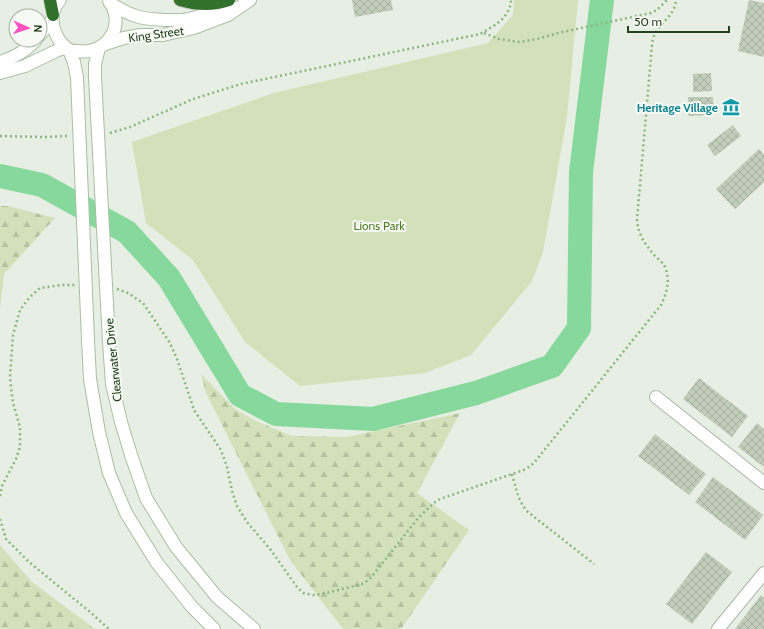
<svg xmlns="http://www.w3.org/2000/svg" width="764" height="629" viewBox="0 0 764 629" font-family="Cabin,sans-serif">
<defs>
<pattern id="forest-firs" width="22" height="20" patternUnits="userSpaceOnUse"><rect width="22" height="20" fill="#d3e1ba"/><path d="M5 1l3.5 6h-7zM16 11l3.5 6h-7z" fill="#b5c2a0"/></pattern>
<pattern id="building-cross-hatch" width="8" height="8" patternUnits="userSpaceOnUse"><rect width="8" height="8" fill="#c1cdbb"/><path d="M0 0l8 8M0 8l8-8" fill="none" stroke="#a6b1a0"/></pattern>
</defs>
<rect width="100%" height="100%" fill="#e7eee3"/>
<g fill="url(#forest-firs)">
<polygon points="0,206 8,206 55,218 4,274 0,308"/>
<polygon points="201,374 235,409 256,421 292,436 347,437 460,413 417,493 469,530 401,629 343,629 290,560 206,393"/>
<polygon points="0,545 32,582 95,629 0,629"/>
</g>
<polygon fill="#d3e1ba" points="514,0 578,0 567,117 543,252 532,281 471,355 425,373 300,386 245,342 193,260 146,223 132,142 274,93 488,43 513,15"/>
<g fill="none" stroke-linecap="round" stroke-linejoin="round">
<polyline stroke="#86d89c" stroke-width="24" points="0,176 42,185 127,232 169,278 240,395 276,414 373,419 476,393 552,366 579,328 581,172 602,0"/>
</g>
<g fill="url(#building-cross-hatch)">
<polygon points="352,0 391,0 393,10 355,17"/>
<polygon points="749,0 764,3 764,57 738,51"/>
<polygon points="711,73 712,91 693,92 693,74"/>
<polygon points="688,97 713,97 714,115 688,116"/>
<polygon points="733,125 741,136 715,156 707,145"/>
<polygon points="759,149 764,155 764,182 735,209 716,189"/>
<polygon points="699,378 748,416 732,437 683,399"/>
<polygon points="757,423 764,429 764,467 738,447"/>
<polygon points="655,434 706,474 689,495 638,456"/>
<polygon points="713,477 763,515 745,540 695,502"/>
<polygon points="706,552 732,572 692,624 666,604"/>
<polygon points="761,595 764,598 764,629 735,629"/>
</g>
<g fill="none" stroke-linecap="round" stroke-linejoin="round">
<g stroke="#a9b7a5" stroke-width="14">
<g id="street">
<polyline points="656,397 764,483"/>
<polyline points="718,629 764,573"/>
</g>
</g>
<g stroke="#aabea3" stroke-width="14">
<g id="secondary">
<path d="M60 0C53 8 51 19 54 29 55 33 57 36 59 40 62 43 64 47 68 49 70 51 73 51 77 51 106 56 127 25 109 1"/>
<path d="M110 3C132 17 141 19 166 20 173 20 182 21 188 19 203 16 217 11 231 6"/>
<polyline points="40,35 52,20"/>
<polyline points="105,44 124,38 141,35 163,35 194,28 228,15 250,0"/>
<polyline points="69,50 74,62 77,77"/>
<path d="M0 62C13 58 26 51 36 40"/>
<polyline points="0,73 25,66 58,50 66,48"/>
<polyline points="95,77 95,64 99,48"/>
<polyline points="88,340 90,379 99,432 109,473 126,513 157,563 192,607 214,629"/>
<polyline points="109,342 112,384 121,422 132,458 146,498 176,547 217,597 254,629"/>
</g>
</g>
<g stroke="#c2cac1" stroke-width="14">
<g id="highway">
<polyline points="50,0 53,15"/>
<path d="M180 0C197 5 212 6 229 0"/>
</g>
</g>
<g stroke="#8cb581" stroke-width="2.5" stroke-dasharray="2 3" stroke-linecap="butt">
<polyline points="484,33 499,39 520,42 537,39 558,33 651,13 657,10 667,0"/>
<path d="M110 133 130 127 193 99 241 84 480 34C494 26 510 18 511 0"/>
<polyline points="0,136 45,137 67,136"/>
<path d="M117 289 128 293 143 303 170 343 177 359 194 410 221 450 227 467 232 491 237 506 247 522 270 549 297 587 303 593 313 595 322 594 362 584 369 580 419 517 435 502 440 499 521 471 526 469 534 463 661 305C667 293 671 278 664 265 662 262 658 259 655 256 646 245 638 235 637 220L652 45C652 42 653 39 654 36 660 22 675 16 676 0"/>
<path d="M512 474C516 488 518 502 528 512L594 564"/>
<polyline points="0,496 2,486 16,459 20,447 20,427 13,403 10,378 13,335 20,310 29,298 40,288 62,285 75,285"/>
<polyline points="0,519 6,539 29,562 90,612 109,629"/>
</g>
<use href="#street" stroke="#fff" stroke-width="12"/>
<use href="#secondary" stroke="#fff" stroke-width="12"/>
<use href="#highway" stroke="#317129" stroke-width="12"/>
<g stroke="#aabea3" stroke-width="14" stroke-linecap="butt">
<g id="secondary-bridge">
<polyline points="77,77 88,340"/>
<polyline points="95,77 109,342"/>
</g>
</g>
<use href="#secondary-bridge" stroke="#fff" stroke-width="12"/>
</g>
<defs>
<g id="museum-bare" transform="scale(1.38)"><path d="M0-6L6-3V-2H-6V-3ZM-5-1h2V3h-2ZM-1-1h2V3h-2ZM3-1h2V3H3ZM-6 4H6V6H-6Z" fill="#0f9aa8" stroke="#f7faf4" stroke-width="2.5" paint-order="stroke"/></g>
</defs>
<g fill-rule="evenodd">
<use href="#museum-bare" x="731" y="107"/>
</g>
<g text-anchor="middle" dominant-baseline="central" stroke-width="4" stroke-linejoin="round" paint-order="stroke">
<g font-size="12" fill="#264221" stroke="#f7faf4">
<text transform="translate(156 34) rotate(-8)">King Street</text>
<text transform="translate(113 360) rotate(-96)">Clearwater Drive</text>
</g>
<g font-size="12" font-weight="bold" fill="#0d838f" stroke="#f7faf4" text-anchor="end">
<text x="718" y="107">Heritage Village</text>
</g>
<g font-size="12" fill="#527d27" stroke="#f7faf4">
<text x="379" y="225">Lions Park</text>
</g>
</g>
<g transform="translate(28 28) rotate(93)"><circle r="19" fill="#f7faf4" stroke="#a3b0a0"/>
<path d="M0-3L7 15L0 10L-7 15Z" fill="#ff51c2"/>
<text y="-6" font-size="11" font-weight="bold" text-anchor="middle" fill="#264221">N</text>
</g>
<path d="M628 26v6h101v-6" fill="none" stroke="#264221" stroke-width="2"/>
<text x="634" y="26" font-size="12" fill="#264221" stroke="#f7faf4" stroke-width="3" paint-order="stroke">50 m</text>
</svg>
